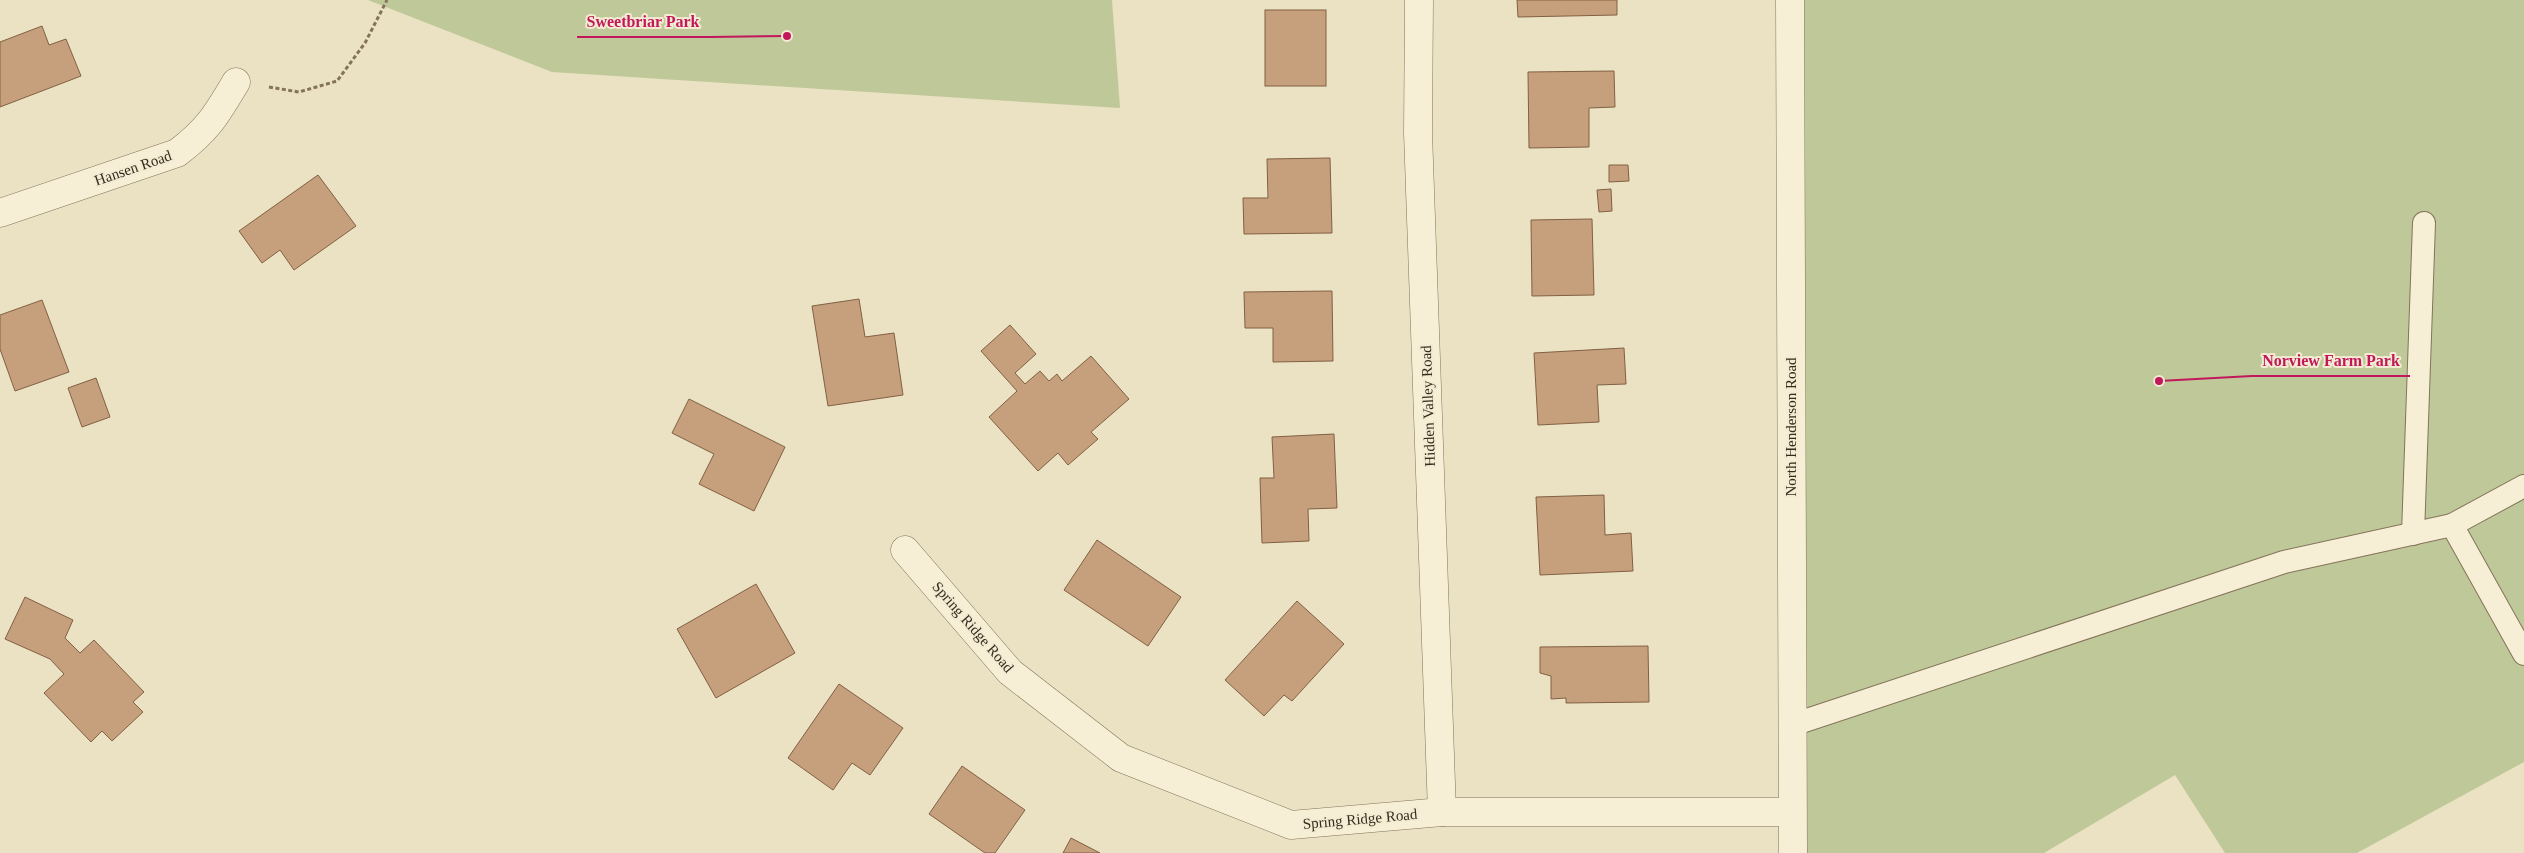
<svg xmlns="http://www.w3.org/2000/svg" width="2524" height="853" viewBox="0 0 2524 853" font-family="Georgia,serif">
<rect width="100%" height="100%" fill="#ebe1c3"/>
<g fill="#bfc898">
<polygon points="368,0 1112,0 1120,108 552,72"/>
<polygon points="1792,0 2524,0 2524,762 2357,853 2225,853 2175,775 2044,853 1797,853"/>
</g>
<g fill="#c6a07c" stroke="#816043">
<polygon points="1517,0 1617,0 1617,15 1518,17"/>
<rect x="1265" y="10" width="61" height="76"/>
<polygon points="42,26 49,45 66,39 81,76 0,107 0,42"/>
<polygon points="1614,71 1615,107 1589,108 1589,147 1529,148 1528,72"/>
<polygon points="1330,158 1332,233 1244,234 1243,198 1268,198 1267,159"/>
<polygon points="1609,165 1628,165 1629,181 1609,182"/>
<polygon points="318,175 356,226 294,270 280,250 262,263 239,231"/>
<polygon points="1611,189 1612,211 1599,212 1597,190"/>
<polygon points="1592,219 1594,295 1532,296 1531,220"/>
<polygon points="1332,291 1333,361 1273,362 1273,328 1245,328 1244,292"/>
<polygon points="859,299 865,337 894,333 903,395 828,406 812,306"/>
<polygon points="42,300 69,372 15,391 0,349 0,315"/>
<polygon points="1010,325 1036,354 1015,373 1025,384 1040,371 1049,381 1057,374 1062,381 1091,356 1129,399 1091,432 1098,439 1068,465 1058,453 1038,471 989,417 1017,391 981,351"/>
<polygon points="1624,348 1626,384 1597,385 1599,422 1538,425 1534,353"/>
<polygon points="96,378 110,417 82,427 68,388"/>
<polygon points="689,399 785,447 754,511 699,484 714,454 672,433"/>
<polygon points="1334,434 1337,508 1308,509 1309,541 1262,543 1260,478 1274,478 1272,437"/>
<polygon points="1604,495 1605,535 1631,533 1633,571 1540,575 1536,497"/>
<polygon points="1097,540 1181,597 1148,646 1064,590"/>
<polygon points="756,584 795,653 716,698 677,629"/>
<polygon points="25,597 73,620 65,638 80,653 94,640 144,692 133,702 143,712 112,741 102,731 91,742 44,693 64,674 50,659 5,639"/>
<polygon points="1297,601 1344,644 1292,701 1284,695 1264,716 1225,680"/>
<polygon points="1648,646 1649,702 1566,703 1566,698 1551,699 1551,676 1540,673 1540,647"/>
<polygon points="839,684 903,728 870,775 852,763 833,790 788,758"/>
<polygon points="962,766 1025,810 995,853 985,853 929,814"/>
<polygon points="1071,838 1100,853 1063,853"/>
</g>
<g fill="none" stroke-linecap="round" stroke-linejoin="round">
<g stroke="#84735b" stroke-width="24">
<g id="service">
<polyline points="2524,486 2452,525 2524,654"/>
<polyline points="2413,534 2424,223"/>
<polyline points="1792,725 2284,562 2452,525"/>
</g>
</g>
<g stroke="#84735b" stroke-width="29">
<g id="minor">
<polyline points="1419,0 1418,133 1442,812"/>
<path d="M0 213 177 153C208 130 217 114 236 82"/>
<polyline points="905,550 1010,672 1121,758 1291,825 1442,812 1791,812"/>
</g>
</g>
<g stroke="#84735b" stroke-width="29">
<polyline id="tertiary" points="1790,0 1793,853"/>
</g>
<polyline stroke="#84735b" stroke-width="3" stroke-dasharray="4 2.5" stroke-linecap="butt" points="269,87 299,92 337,81 365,43 387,0"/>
<use href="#service" stroke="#f6efd6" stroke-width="22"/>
<use href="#minor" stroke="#f6efd6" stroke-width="28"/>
<use href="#tertiary" stroke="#f6efd6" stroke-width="28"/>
</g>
<g text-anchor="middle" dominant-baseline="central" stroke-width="4" stroke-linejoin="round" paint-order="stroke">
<g font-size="15" fill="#352b1e" stroke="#f3ebd2">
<text transform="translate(133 168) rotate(-19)">Hansen Road</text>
<text transform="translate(1428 406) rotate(-92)">Hidden Valley Road</text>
<text transform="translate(1791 427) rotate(-90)">North Henderson Road</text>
<text transform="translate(973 627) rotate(49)">Spring Ridge Road</text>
<text transform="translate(1360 819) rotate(-5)">Spring Ridge Road</text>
</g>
</g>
<path fill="none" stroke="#c2185b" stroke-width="2" d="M787 36L710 37H577M2159 381L2252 376H2410"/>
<g fill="#c2185b" stroke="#f3ebd2" stroke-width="2">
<circle cx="787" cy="36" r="5"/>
<circle cx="2159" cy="381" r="5"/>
</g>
<g font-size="16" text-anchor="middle" font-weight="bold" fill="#c2185b" stroke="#f3ebd2" stroke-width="4" stroke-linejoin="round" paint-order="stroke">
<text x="643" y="27">Sweetbriar Park</text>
<text x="2331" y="366">Norview Farm Park</text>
</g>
</svg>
